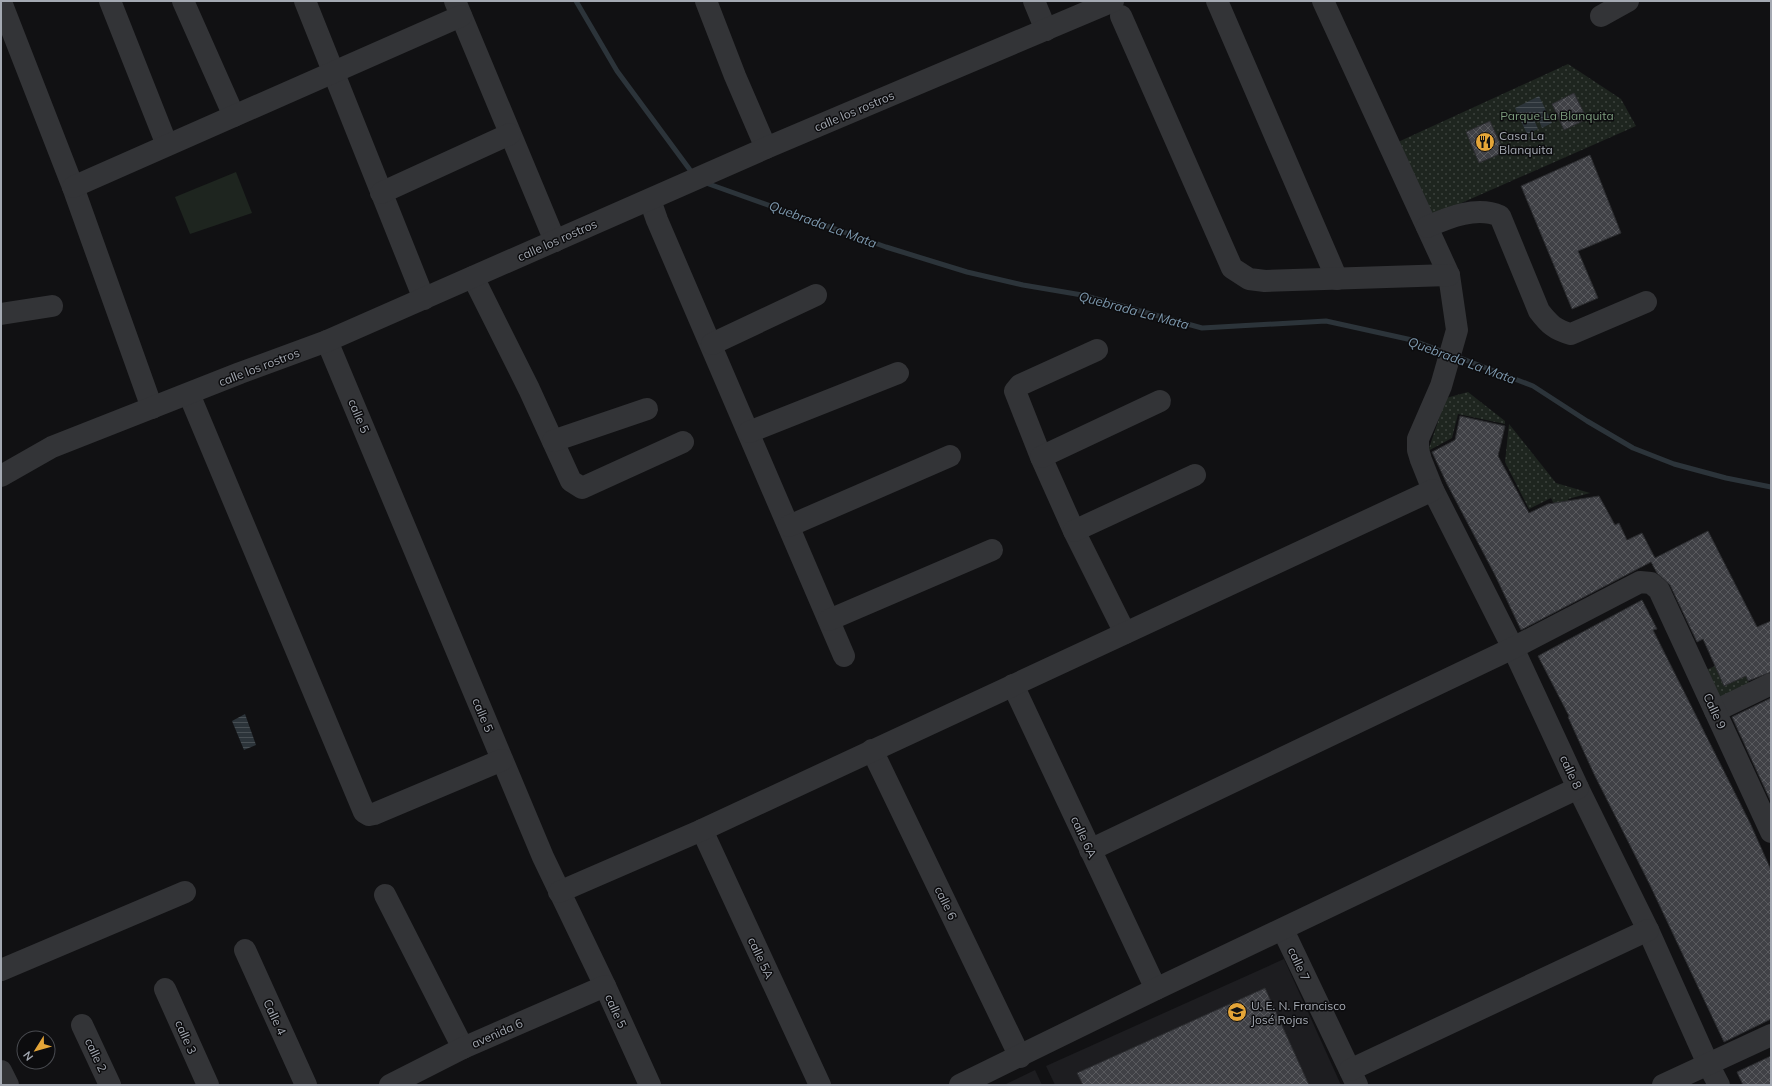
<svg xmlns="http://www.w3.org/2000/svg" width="1772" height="1086" viewBox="0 0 1772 1086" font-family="Mulish,sans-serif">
<defs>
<pattern id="green-dots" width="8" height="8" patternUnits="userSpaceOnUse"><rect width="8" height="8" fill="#1e251f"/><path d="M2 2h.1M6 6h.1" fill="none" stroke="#3c423d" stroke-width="1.8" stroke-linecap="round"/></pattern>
<pattern id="water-rules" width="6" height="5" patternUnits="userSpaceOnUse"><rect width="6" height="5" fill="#2c343a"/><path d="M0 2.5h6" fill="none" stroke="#484f54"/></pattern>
<pattern id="building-cross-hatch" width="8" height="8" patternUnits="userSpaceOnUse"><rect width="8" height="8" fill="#404146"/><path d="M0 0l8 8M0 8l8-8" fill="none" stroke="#595a5e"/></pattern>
</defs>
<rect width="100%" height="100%" fill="#111113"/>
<g fill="#1d1d20">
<polygon points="1284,959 1341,1085 1055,1085 1046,1066"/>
<polygon points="1035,1070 1042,1085 1004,1085"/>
</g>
<g fill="url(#green-dots)">
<polygon points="1568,64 1621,99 1636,126 1432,216 1398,142"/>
<polygon points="1468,392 1505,421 1505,424 1458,414 1452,438 1428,451 1446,398"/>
<polygon points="1509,424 1556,483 1590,493 1568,499 1584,531 1570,537 1551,498 1529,509 1505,462"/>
<polygon points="1715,666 1724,686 1746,676 1750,685 1721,700 1706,670"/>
</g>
<polygon fill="#1e251f" points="236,172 252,213 190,234 175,197"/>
<g fill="url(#water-rules)">
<polygon points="1539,96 1552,123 1542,128 1536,113 1532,115 1538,129 1527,134 1515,108"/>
<polygon points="245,714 256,745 244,750 232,721"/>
</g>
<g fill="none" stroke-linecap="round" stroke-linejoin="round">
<g stroke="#2c343a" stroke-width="5">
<polyline points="576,1 617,71 693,174"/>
<polyline points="706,183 886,247 967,272 1023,285 1082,295 1202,328 1326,321 1412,340 1446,353"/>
<polyline points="1455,356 1533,386 1587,421 1633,448 1674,464 1726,478 1771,487"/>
</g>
</g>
<g fill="url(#building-cross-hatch)" stroke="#2b2c2f">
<polygon points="1574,93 1587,119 1564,130 1552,104"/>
<polygon points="1490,121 1504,152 1479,163 1466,132"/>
<polygon points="1590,155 1621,233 1578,251 1598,298 1572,309 1521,186"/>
<polygon points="1460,416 1505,426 1498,456 1529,513 1548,504 1599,496 1615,525 1619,523 1627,540 1642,533 1655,558 1708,531 1757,627 1771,621 1771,672 1748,681 1746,676 1724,686 1703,639 1697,642 1670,585 1657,573 1651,562 1521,630 1495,575 1447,484 1432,452 1455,440"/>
<polygon points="1642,600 1657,629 1653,630 1750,823 1771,870 1771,1019 1724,1042 1649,883 1594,774 1568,717 1569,716 1538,656"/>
<polygon points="1771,698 1771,802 1732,717"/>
<polygon points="1265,988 1309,1085 1083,1085 1077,1073"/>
<polygon points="1771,1056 1771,1085 1743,1085 1737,1072"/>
</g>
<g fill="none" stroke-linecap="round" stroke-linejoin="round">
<g stroke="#333437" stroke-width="22">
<polyline points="110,1 167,145"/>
<polyline points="183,1 234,116"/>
<polyline points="305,1 424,299"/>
<polyline points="455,1 555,241"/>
<polyline points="706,1 735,76 766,148"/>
<polyline points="1034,1 1046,30"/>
<polyline points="1217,1 1337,279"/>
<polyline points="1323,1 1449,275 1457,330 1441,386 1418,439 1418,450 1421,460 1433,490 1513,648 1578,788 1648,930 1708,1064 1719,1085"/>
<polyline points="1,2 73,187 152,408"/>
<polyline points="1121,16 1232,268 1249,279 1265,281 1449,275"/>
<polyline points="1601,16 1628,1"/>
<polyline points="73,187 461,16"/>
<polyline points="381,193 510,134"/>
<polyline points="650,200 657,220 844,656"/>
<path d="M1427 227C1449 217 1477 206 1500 216L1539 311C1549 324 1555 330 1571 334L1646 302"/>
<polyline points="473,277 529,389 571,481 582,488 683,442"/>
<polyline points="1,314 52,306"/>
<polyline points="327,341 543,857 605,986 650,1085"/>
<polyline points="712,344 816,295"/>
<polyline points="1097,350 1020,385 1015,391 1041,457 1074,531 1125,633"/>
<polyline points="189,394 364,812 369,815 374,814 502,760"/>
<polyline points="749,432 898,373"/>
<polyline points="553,441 647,409"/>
<polyline points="1041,457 1160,401"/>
<polyline points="1,476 52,447 240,373 327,341 766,148 1113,1"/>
<polyline points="789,526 950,456"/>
<polyline points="1074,531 1195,475"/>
<polyline points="829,620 992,550"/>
<polyline points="1013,685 1156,989"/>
<polyline points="1715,711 1771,684"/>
<polyline points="872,750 1020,1057"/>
<polyline points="702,830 820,1085"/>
<polyline points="1090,850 1513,648 1640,582 1651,583 1659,590 1771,832"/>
<polyline points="559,892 702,830 1433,490"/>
<polyline points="385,895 463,1048"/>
<polyline points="1283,930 1357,1085"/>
<polyline points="245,950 306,1085"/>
<polyline points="1,970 185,892"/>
<polyline points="165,989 208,1085"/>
<polyline points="82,1025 110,1085"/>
<polyline points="1350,1070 1648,930"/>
<polyline points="1,1071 8,1085"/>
<polyline points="390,1085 463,1048 605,986"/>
<polyline points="960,1085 1156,989 1578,788"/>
<polyline points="1663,1085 1771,1035"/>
</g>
</g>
<defs>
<g id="restaurant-disc" transform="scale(1)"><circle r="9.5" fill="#e4a538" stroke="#0c0c0e"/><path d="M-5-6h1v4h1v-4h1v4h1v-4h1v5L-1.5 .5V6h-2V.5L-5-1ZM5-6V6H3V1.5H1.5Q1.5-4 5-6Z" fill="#111"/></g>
<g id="school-disc" transform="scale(1)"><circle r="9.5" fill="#e4a538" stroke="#0c0c0e"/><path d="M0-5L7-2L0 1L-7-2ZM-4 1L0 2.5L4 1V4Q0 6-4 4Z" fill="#111"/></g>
</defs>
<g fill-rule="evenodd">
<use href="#restaurant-disc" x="1485" y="142"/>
<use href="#school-disc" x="1237" y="1012"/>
</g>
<g text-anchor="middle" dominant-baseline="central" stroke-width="3" stroke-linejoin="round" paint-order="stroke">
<g font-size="12" fill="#a4a9b2" stroke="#0c0c0e">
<text transform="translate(854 111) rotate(-23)">calle los rostros</text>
<text transform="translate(557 240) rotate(-24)">calle los rostros</text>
<text transform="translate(259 367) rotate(-21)">calle los rostros</text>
<text transform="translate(359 416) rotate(67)">calle 5</text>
<text transform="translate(1715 711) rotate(65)">Calle 9</text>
<text transform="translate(483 715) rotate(67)">calle 5</text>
<text transform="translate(1571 772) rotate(65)">calle 8</text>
<text transform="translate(1084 837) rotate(65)">calle 6A</text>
<text transform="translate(946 903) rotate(64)">calle 6</text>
<text transform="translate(761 958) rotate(65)">calle 5A</text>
<text transform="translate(1299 964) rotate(65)">calle 7</text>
<text transform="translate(616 1011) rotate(66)">calle 5</text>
<text transform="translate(275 1017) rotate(65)">Calle 4</text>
<text transform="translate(497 1033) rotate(-24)">avenida 6</text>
<text transform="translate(186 1037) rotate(66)">calle 3</text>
<text transform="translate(96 1055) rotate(65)">calle 2</text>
</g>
<g font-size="12" fill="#7c9c7d" stroke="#0c0c0e">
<text x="1557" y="115">Parque La Blanquita</text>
</g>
<g font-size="12" fill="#a4a9b2" stroke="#0c0c0e" text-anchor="start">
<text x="1499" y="135">Casa La<tspan x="1499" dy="14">Blanquita</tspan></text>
<text x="1251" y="1005">U. E. N. Francisco<tspan x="1251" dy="14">José Rojas</tspan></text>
</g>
<g font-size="13" font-style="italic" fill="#7c97ac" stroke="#0c0c0e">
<text transform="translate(823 224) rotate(20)">Quebrada La Mata</text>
<text transform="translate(1134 310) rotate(15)">Quebrada La Mata</text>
<text transform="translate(1462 360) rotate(20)">Quebrada La Mata</text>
</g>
</g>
<rect width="1772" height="1086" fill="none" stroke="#a4a9b2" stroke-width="4"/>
<g transform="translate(36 1050) rotate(233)"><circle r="19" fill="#0c0c0e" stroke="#494b50"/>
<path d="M0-3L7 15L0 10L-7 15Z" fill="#e4a538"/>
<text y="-6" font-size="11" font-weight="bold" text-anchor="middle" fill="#a4a9b2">N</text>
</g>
</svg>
